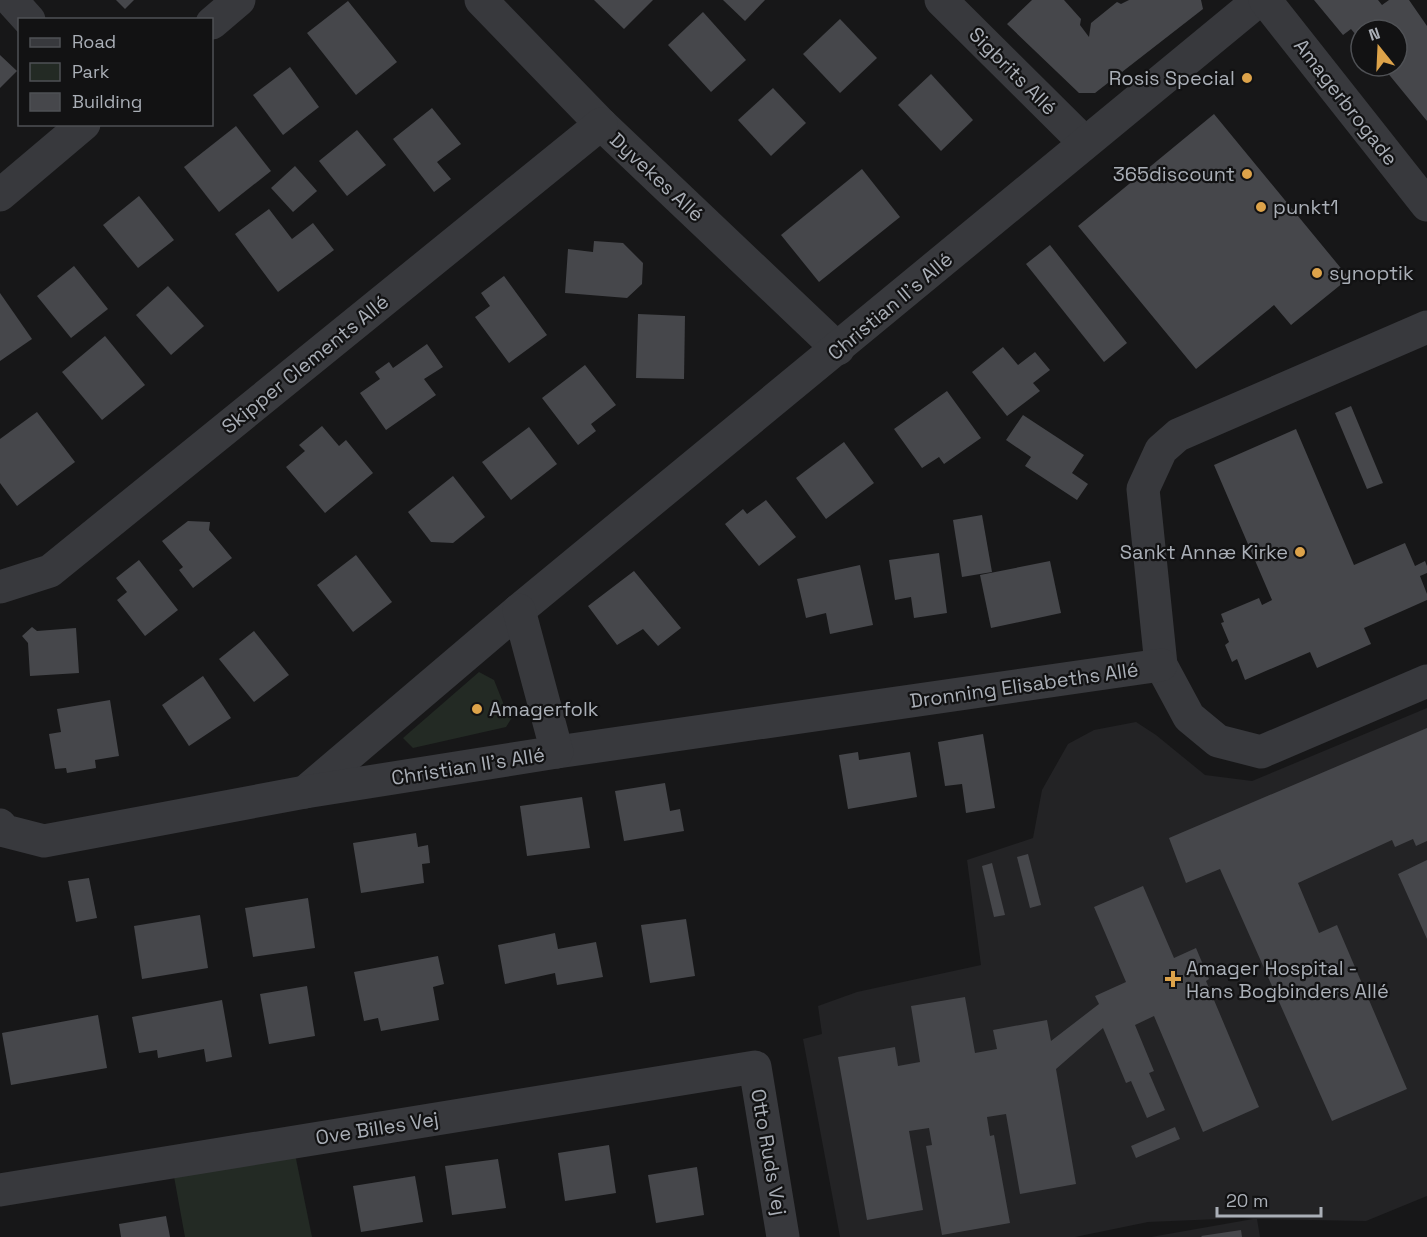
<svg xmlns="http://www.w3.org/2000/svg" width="1427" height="1237" viewBox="0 0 1427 1237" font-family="'Space Grotesk',sans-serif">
<rect width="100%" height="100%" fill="#171718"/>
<polygon fill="#232325" points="1427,708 1427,1196 1366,1221 1257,1219 1260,1237 1151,1237 1253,1219 1242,1218 1148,1222 1075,1237 840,1237 803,1039 822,1034 818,1006 857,992 981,965 967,860 1033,838 1042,790 1068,744 1094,730 1136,722 1156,735 1205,775 1252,781"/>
<g fill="#232a24">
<polygon points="479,672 494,680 504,705 513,716 506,727 413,748 403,738"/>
<polygon points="295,1154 312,1237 185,1237 173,1171"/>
</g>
<g fill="#46474b">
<polygon points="116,0 134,0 125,9"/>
<polygon points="594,0 653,0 624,29"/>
<polygon points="723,0 765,0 745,21"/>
<polygon points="1032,0 1064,0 1081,19 1080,25 1089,37 1091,23 1117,2 1121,4 1129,0 1201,0 1203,9 1095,93 1079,93 1007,24"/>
<polygon points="1314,0 1378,0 1382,5 1389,0 1409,0 1427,26 1427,121 1382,66 1397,66 1397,30 1361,30 1361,41 1351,29 1343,35"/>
<polygon points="348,1 397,62 356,95 307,33"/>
<polygon points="703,12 746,60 711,92 668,45"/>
<polygon points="840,19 877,58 840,93 803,54"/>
<polygon points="0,55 17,71 0,88"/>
<polygon points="290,67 319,107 283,135 253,95"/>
<polygon points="931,74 973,120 941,151 898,105"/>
<polygon points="773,88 806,123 771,156 738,120"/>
<polygon points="432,108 461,144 437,162 451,179 434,192 393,139"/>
<polygon points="1214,114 1349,278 1291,325 1274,305 1196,369 1078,226"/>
<polygon points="236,126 271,171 219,212 184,167"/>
<polygon points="357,130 386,165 347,196 319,161"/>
<polygon points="295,166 317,191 293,212 271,188"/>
<polygon points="862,169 900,217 819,282 781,235"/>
<polygon points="139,196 174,240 138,268 103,225"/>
<polygon points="269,209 292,239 313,223 334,250 278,292 235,234"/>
<polygon points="594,241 623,243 643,263 642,284 627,298 565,293 568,249 593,252"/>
<polygon points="1050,245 1127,343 1104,362 1026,264"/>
<polygon points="74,266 108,309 71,338 37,296"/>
<polygon points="504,276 547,335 509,363 475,317 490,306 481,293"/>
<polygon points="168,286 204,326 171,355 136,315"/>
<polygon points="0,293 32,339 0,361"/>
<polygon points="638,314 685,316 684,379 636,378"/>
<polygon points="105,336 145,385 102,420 62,372"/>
<polygon points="427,344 443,367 424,379 436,395 386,430 360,393 380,379 375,372 389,362 393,368"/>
<polygon points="1003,347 1018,365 1035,352 1050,370 1033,383 1040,391 1007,416 972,372"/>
<polygon points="585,365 616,405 591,424 596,431 578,445 542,398"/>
<polygon points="947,391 981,438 944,464 939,457 922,468 894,429"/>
<polygon points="1351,406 1383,483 1367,489 1335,413"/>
<polygon points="37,412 75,462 17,506 0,483 0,439"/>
<polygon points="1023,415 1084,455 1072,473 1088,484 1077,500 1025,466 1031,457 1006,440"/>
<polygon points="322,426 339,446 346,440 373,473 325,513 286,467 305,451 299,445"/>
<polygon points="529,427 557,464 511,500 482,462"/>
<polygon points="1296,429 1354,565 1405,543 1415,566 1425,561 1427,566 1427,573 1420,576 1427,594 1427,600 1364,628 1371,644 1317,668 1310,652 1245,680 1237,659 1232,662 1225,645 1229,642 1221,623 1224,622 1221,614 1259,598 1262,605 1272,600 1214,465"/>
<polygon points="844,442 874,483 826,519 796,478"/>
<polygon points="453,476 485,517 453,543 431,542 408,512"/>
<polygon points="766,500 796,537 759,566 725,524 743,509 747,514"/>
<polygon points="982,515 992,572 962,577 953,520"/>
<polygon points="188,521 210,522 209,530 232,558 193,588 179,570 183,567 162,541"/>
<polygon points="939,553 947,613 914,618 911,597 895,600 889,560"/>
<polygon points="356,555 392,602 353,632 317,585"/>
<polygon points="139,560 178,610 145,636 117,600 127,592 116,578"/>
<polygon points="1050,561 1061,613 991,628 980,575"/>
<polygon points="860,565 873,625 830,634 826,613 806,618 797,579"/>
<polygon points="634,571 681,628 658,646 643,629 617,645 588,606"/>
<polygon points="32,627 37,631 76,628 79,673 30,676 28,643 22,636"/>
<polygon points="254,631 289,675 254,702 219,659"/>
<polygon points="203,676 231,718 189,746 162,705"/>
<polygon points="110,700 119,756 95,760 96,768 67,773 66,768 55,769 49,734 61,732 57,709"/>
<polygon points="1427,728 1427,841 1416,846 1413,839 1395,847 1392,840 1298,883 1319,933 1337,925 1407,1089 1332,1121 1220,869 1186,883 1169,838"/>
<polygon points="983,734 995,808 966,813 962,784 945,786 938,742"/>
<polygon points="858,752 859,760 910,752 917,797 848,809 839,755"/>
<polygon points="665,783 670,811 680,809 684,831 624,841 615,791"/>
<polygon points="582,797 590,848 527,856 520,806"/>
<polygon points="416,833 418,847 428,845 430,863 422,864 424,883 361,893 353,843"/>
<polygon points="1028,854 1041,905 1030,908 1017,857"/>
<polygon points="1427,860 1427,939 1398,874"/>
<polygon points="992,863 1005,915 994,917 982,866"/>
<polygon points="89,878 97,918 76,922 68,881"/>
<polygon points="1143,886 1174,958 1196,948 1209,979 1206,981 1259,1107 1203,1132 1154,1016 1135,1025 1154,1071 1149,1073 1165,1110 1147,1118 1131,1081 1126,1083 1103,1028 1056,1069 1076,1184 1020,1194 1006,1114 987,1117 990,1136 994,1135 1010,1223 942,1235 926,1146 932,1145 929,1128 909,1131 923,1210 867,1220 838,1057 895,1047 898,1066 920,1062 911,1006 965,997 975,1053 997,1049 993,1030 1047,1020 1051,1041 1099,1004 1095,996 1126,982 1094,907"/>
<polygon points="308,898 315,948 253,957 245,908"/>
<polygon points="200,915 208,968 142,979 134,926"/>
<polygon points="686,919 695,976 650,983 641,925"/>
<polygon points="555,933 558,949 596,942 603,977 557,985 555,973 505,984 498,945"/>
<polygon points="438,956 444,984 433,987 439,1020 381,1031 378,1018 364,1021 354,972"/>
<polygon points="307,986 315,1036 269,1044 260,994"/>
<polygon points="222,1000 232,1057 206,1062 204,1049 158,1058 157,1050 139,1053 132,1017"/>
<polygon points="98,1015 107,1068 11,1085 2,1033"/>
<polygon points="1175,1127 1180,1139 1136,1158 1131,1146"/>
<polygon points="609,1145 616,1193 565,1201 558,1153"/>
<polygon points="498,1159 506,1208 452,1215 445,1166"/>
<polygon points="697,1167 704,1215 656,1223 648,1175"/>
<polygon points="415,1176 423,1222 361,1232 353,1186"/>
<polygon points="166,1216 170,1237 121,1237 119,1224"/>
<polygon points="1241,1230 1242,1237 1202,1237 1201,1236"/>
</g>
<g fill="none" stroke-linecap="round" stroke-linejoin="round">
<g stroke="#38393d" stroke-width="33">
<polyline points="11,0 29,20"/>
<polyline points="481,0 601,124 838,349"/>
<polyline points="941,0 1084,142"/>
<polyline points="212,23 239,0"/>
<polyline points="0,195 84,124"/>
<polyline points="1427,327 1178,435 1161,450 1143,489 1161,665 1189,717 1218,741 1261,752 1427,681"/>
<polyline points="0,587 50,571 601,124"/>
<polyline points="557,752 1161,665"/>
<polyline points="305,792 519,610 1259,0"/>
<polyline points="0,825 5,831 44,841 305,792 557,752 519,610"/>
<polyline points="0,1190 755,1067 783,1237"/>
</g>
<polyline stroke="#38393d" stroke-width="33" points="1265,0 1427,205"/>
</g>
<g fill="#dda34a" stroke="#121213" stroke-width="2">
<circle cx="1247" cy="78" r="6"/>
<circle cx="1247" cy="174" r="6"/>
<circle cx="1261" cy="207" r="6"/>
<circle cx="1317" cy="273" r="6"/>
<circle cx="1300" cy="552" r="6"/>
<circle cx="477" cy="709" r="6"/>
<path d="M1170 970h6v6h6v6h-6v6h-6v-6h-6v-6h6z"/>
</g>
<g text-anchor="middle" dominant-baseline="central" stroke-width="4.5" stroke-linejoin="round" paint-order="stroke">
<g font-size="20" fill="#aaafb7" stroke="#121213">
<text transform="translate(1013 71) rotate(45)">Sigbrits Allé</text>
<text transform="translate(1346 102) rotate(52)">Amagerbrogade</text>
<text transform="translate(657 177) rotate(43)">Dyvekes Allé</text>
<text transform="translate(890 306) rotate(-40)">Christian II's Allé</text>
<text transform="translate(305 364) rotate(-39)">Skipper Clements Allé</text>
<text transform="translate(1024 685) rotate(-8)">Dronning Elisabeths Allé</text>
<text transform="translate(468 766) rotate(-9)">Christian II's Allé</text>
<text transform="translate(377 1128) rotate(-9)">Ove Billes Vej</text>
<text transform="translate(769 1152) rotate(80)">Otto Ruds Vej</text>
</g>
<g font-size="20" fill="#aaafb7" stroke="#121213" text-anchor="start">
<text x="1235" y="78" text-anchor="end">Rosis Special</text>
<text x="1235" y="174" text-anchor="end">365discount</text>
<text x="1273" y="207">punkt1</text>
<text x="1329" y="273">synoptik</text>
<text x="1288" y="552" text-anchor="end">Sankt Annæ Kirke</text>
<text x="489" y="709">Amagerfolk</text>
<text x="1186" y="968">Amager Hospital -<tspan x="1186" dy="23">Hans Bogbinders Allé</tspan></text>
</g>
</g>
<rect x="18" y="18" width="195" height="108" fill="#121213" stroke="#4f5155" stroke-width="1.5"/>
<rect x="30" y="38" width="30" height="9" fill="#38393d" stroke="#4f5155" stroke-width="1.5"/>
<text x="72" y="48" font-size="18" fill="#aaafb7">Road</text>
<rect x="30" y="63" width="30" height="18" fill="#232a24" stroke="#4f5155" stroke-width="1.5"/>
<text x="72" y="78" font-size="18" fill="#aaafb7">Park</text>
<rect x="30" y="93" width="30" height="18" fill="#46474b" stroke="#4f5155" stroke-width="1.5"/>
<text x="72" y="108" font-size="18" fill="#aaafb7">Building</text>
<g transform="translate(1379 48) rotate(342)"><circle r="28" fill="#121213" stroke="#4f5155" stroke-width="1.5"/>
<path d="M0-4.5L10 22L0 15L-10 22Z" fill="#dda34a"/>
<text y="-9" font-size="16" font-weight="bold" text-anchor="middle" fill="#aaafb7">N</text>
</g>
<path d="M1217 1207v9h104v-9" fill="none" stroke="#aaafb7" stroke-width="3"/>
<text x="1226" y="1207" font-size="18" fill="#aaafb7" stroke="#121213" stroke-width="4.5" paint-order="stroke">20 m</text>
</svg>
